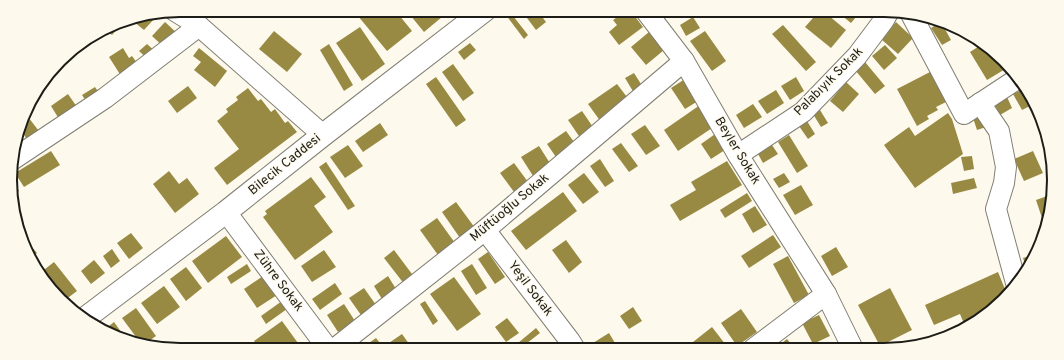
<svg xmlns="http://www.w3.org/2000/svg" width="1064" height="360" viewBox="0 0 1064 360" font-family="Overpass,sans-serif">
<rect width="100%" height="100%" fill="#fdfaed"/>
<g fill="#998a43">
<polygon points="353,10 395,10 412,31 387,51"/>
<polygon points="406,10 436,10 442,17 424,32"/>
<polygon points="521,10 537,10 546,22 536,30"/>
<polygon points="547,10 558,10 552,15"/>
<polygon points="627,10 630,10 643,27 619,45 609,32 617,25 613,20"/>
<polygon points="670,10 688,10 675,18"/>
<polygon points="820,10 822,10 846,30 831,48 805,27"/>
<polygon points="837,10 862,10 851,23 836,11"/>
<polygon points="510,12 528,35 524,39 506,15"/>
<polygon points="153,15 155,18 144,30 134,22 138,18"/>
<polygon points="927,16 928,16 934,19 930,21"/>
<polygon points="693,17 700,28 686,36 680,25"/>
<polygon points="124,21 112,35 105,29 115,23"/>
<polygon points="165,22 178,34 165,48 152,36"/>
<polygon points="896,22 913,38 898,54 881,39"/>
<polygon points="941,22 951,40 942,45 931,28"/>
<polygon points="783,25 816,62 806,71 772,34"/>
<polygon points="360,27 385,64 362,81 336,43"/>
<polygon points="274,31 302,54 287,72 259,49"/>
<polygon points="705,31 726,61 712,71 690,41"/>
<polygon points="649,32 664,50 646,65 631,47"/>
<polygon points="470,43 476,50 464,60 458,52"/>
<polygon points="984,43 987,45 1007,68 987,80 970,52"/>
<polygon points="147,44 157,53 150,61 139,51"/>
<polygon points="329,44 353,85 344,91 320,50"/>
<polygon points="885,45 897,58 884,70 872,56"/>
<polygon points="123,48 129,58 132,56 140,67 123,79 109,57"/>
<polygon points="199,48 227,71 215,87 194,70 201,62 193,56"/>
<polygon points="865,62 885,86 875,94 855,70"/>
<polygon points="453,64 474,93 463,101 442,72"/>
<polygon points="930,72 946,102 936,107 938,110 927,116 929,119 917,126 897,89"/>
<polygon points="634,73 646,92 637,98 625,78"/>
<polygon points="436,77 466,120 456,127 426,84"/>
<polygon points="796,77 804,91 790,100 781,86"/>
<polygon points="685,79 698,101 685,109 671,88"/>
<polygon points="846,82 859,94 843,112 830,101"/>
<polygon points="617,84 630,101 601,122 588,104"/>
<polygon points="188,86 197,98 177,113 168,101"/>
<polygon points="95,87 101,96 88,104 82,95"/>
<polygon points="248,88 258,101 261,99 271,112 275,109 285,123 288,121 297,132 227,185 214,168 239,149 217,121 228,112 226,109 238,100 236,97"/>
<polygon points="1025,88 1034,104 1022,110 1013,94"/>
<polygon points="776,90 784,103 767,114 758,101"/>
<polygon points="68,94 77,107 59,119 51,106"/>
<polygon points="1007,97 1012,108 1000,115 994,103"/>
<polygon points="753,104 762,117 744,128 736,115"/>
<polygon points="700,105 715,126 678,151 664,130"/>
<polygon points="820,110 828,123 821,127 813,114"/>
<polygon points="582,111 595,130 581,139 568,120"/>
<polygon points="25,113 42,135 31,144 20,130"/>
<polygon points="948,113 952,119 963,154 915,188 884,145 909,127 915,136"/>
<polygon points="982,115 986,127 977,130 973,118"/>
<polygon points="807,121 815,134 808,139 799,126"/>
<polygon points="380,123 388,135 363,152 355,141"/>
<polygon points="645,125 660,146 646,155 631,134"/>
<polygon points="566,131 577,146 558,160 547,144"/>
<polygon points="718,132 728,148 711,159 701,144"/>
<polygon points="789,135 808,166 797,173 778,142"/>
<polygon points="17,138 22,144 14,149"/>
<polygon points="621,143 638,166 629,172 612,149"/>
<polygon points="348,145 363,166 345,178 330,157"/>
<polygon points="772,145 778,154 763,163 758,154"/>
<polygon points="539,146 553,168 535,179 521,157"/>
<polygon points="51,151 60,165 24,187 15,173"/>
<polygon points="1033,151 1043,173 1024,181 1014,159"/>
<polygon points="972,156 974,169 964,171 961,157"/>
<polygon points="600,159 614,181 605,187 590,166"/>
<polygon points="727,161 742,185 680,221 670,205 696,190 691,182"/>
<polygon points="326,162 355,206 348,210 319,167"/>
<polygon points="514,163 531,186 517,196 500,173"/>
<polygon points="169,171 179,184 187,178 199,194 175,213 153,184"/>
<polygon points="584,173 599,192 583,204 568,185"/>
<polygon points="784,173 790,182 779,188 773,179"/>
<polygon points="311,177 326,197 314,206 333,232 295,260 263,217 267,214 265,211"/>
<polygon points="974,178 977,188 953,194 951,183"/>
<polygon points="13,182 19,191 14,194 13,187"/>
<polygon points="801,185 813,205 795,215 783,195"/>
<polygon points="563,192 577,211 526,250 511,231"/>
<polygon points="747,193 752,201 725,218 720,210"/>
<polygon points="1050,195 1049,216 1042,218 1036,200"/>
<polygon points="456,202 475,228 460,238 442,212"/>
<polygon points="755,206 767,225 753,233 742,214"/>
<polygon points="437,218 455,243 438,255 420,230"/>
<polygon points="131,233 143,248 129,259 117,243"/>
<polygon points="773,235 781,247 749,268 741,256"/>
<polygon points="226,236 242,257 208,283 192,261"/>
<polygon points="566,240 582,262 569,273 552,250"/>
<polygon points="31,246 37,253 31,258 27,249"/>
<polygon points="836,247 848,267 832,276 821,256"/>
<polygon points="112,249 120,261 111,268 103,256"/>
<polygon points="324,250 336,267 312,282 301,266"/>
<polygon points="394,250 415,278 405,285 384,258"/>
<polygon points="488,252 505,277 495,284 478,259"/>
<polygon points="1035,254 1031,265 1027,270 1023,258"/>
<polygon points="788,256 809,295 794,303 773,264"/>
<polygon points="94,260 105,273 91,284 81,271"/>
<polygon points="54,262 77,291 65,300 54,290 40,273"/>
<polygon points="247,264 251,271 231,284 227,277"/>
<polygon points="472,264 487,288 476,295 461,271"/>
<polygon points="186,267 202,288 186,301 170,279"/>
<polygon points="998,272 1007,294 996,308 977,320 965,326 960,314 934,325 925,305"/>
<polygon points="263,276 277,295 257,308 244,289"/>
<polygon points="388,276 396,289 382,299 374,286"/>
<polygon points="454,277 481,314 457,331 430,294"/>
<polygon points="335,283 342,294 320,310 312,299"/>
<polygon points="164,286 180,307 157,324 141,303"/>
<polygon points="364,288 376,305 361,315 349,298"/>
<polygon points="890,288 912,330 880,346 858,305"/>
<polygon points="282,301 287,309 266,324 261,316"/>
<polygon points="425,301 438,321 433,325 420,304"/>
<polygon points="344,304 355,321 338,332 327,315"/>
<polygon points="633,307 642,321 629,329 620,316"/>
<polygon points="136,308 156,336 143,345 142,345 122,318"/>
<polygon points="741,309 757,332 737,346 721,323"/>
<polygon points="819,315 830,336 813,344 802,323"/>
<polygon points="507,318 519,333 506,342 495,327"/>
<polygon points="282,321 303,350 261,350 254,341"/>
<polygon points="114,322 127,340 104,330"/>
<polygon points="712,327 729,349 698,349 693,342"/>
<polygon points="536,328 540,333 522,347 518,343"/>
<polygon points="609,333 618,348 616,349 597,349 593,343"/>
<polygon points="402,334 412,348 410,350 359,350 376,338 383,347"/>
<polygon points="787,339 795,349 774,349"/>
<polygon points="910,340 912,347 906,349 897,349 895,345"/>
<polygon points="832,344 834,349 823,349"/>
</g>
<g fill="none" stroke-linecap="round" stroke-linejoin="round">
<g stroke="#817e72" stroke-width="22">
<g id="minor">
<polyline points="645,10 684,61 738,155 826,294 853,349"/>
<polyline points="175,11 199,26 323,135"/>
<polyline points="911,14 964,114 1017,79"/>
<polyline points="980,103 999,131 1006,167 1004,183 996,209 1016,283"/>
<polyline points="738,155 803,112 857,56 884,20 889,11"/>
<polyline points="12,160 105,98 199,26"/>
<polyline points="226,212 329,350"/>
<polyline points="485,230 570,341 575,349"/>
<polyline points="753,349 826,294"/>
<polyline points="333,350 485,230 684,61"/>
</g>
</g>
<g stroke="#817e72" stroke-width="24">
<polyline id="major" points="84,319 226,212 323,135 485,10"/>
</g>
<use href="#minor" stroke="#fff" stroke-width="20"/>
<use href="#major" stroke="#fff" stroke-width="22"/>
</g>
<g text-anchor="middle" dominant-baseline="central" stroke-width="3" stroke-linejoin="round" paint-order="stroke">
<g font-size="13" fill="#1d1c17" stroke="#fdfaed">
<text transform="translate(829 82) rotate(-45)">Palabıyık Sokak</text>
<text transform="translate(737 151) rotate(59)">Beyler Sokak</text>
<text transform="translate(285 165) rotate(-39)">Bilecik Caddesi</text>
<text transform="translate(510 208) rotate(-40)">Müftüoğlu Sokak</text>
<text transform="translate(278 281) rotate(53)">Zühre Sokak</text>
<text transform="translate(530 289) rotate(53)">Yeşil Sokak</text>
</g>
</g>
<path d="M0 0H1064V360H0ZM180 17H884A163 163 0 0 1 1047 180V180A163 163 0 0 1 884 343H180A163 163 0 0 1 17 180V180A163 163 0 0 1 180 17Z" fill="#fdfaed" fill-rule="evenodd"/>
<path fill="none" stroke="#1d1c17" stroke-width="2" d="M180 17H884A163 163 0 0 1 1047 180V180A163 163 0 0 1 884 343H180A163 163 0 0 1 17 180V180A163 163 0 0 1 180 17Z"/>
</svg>
